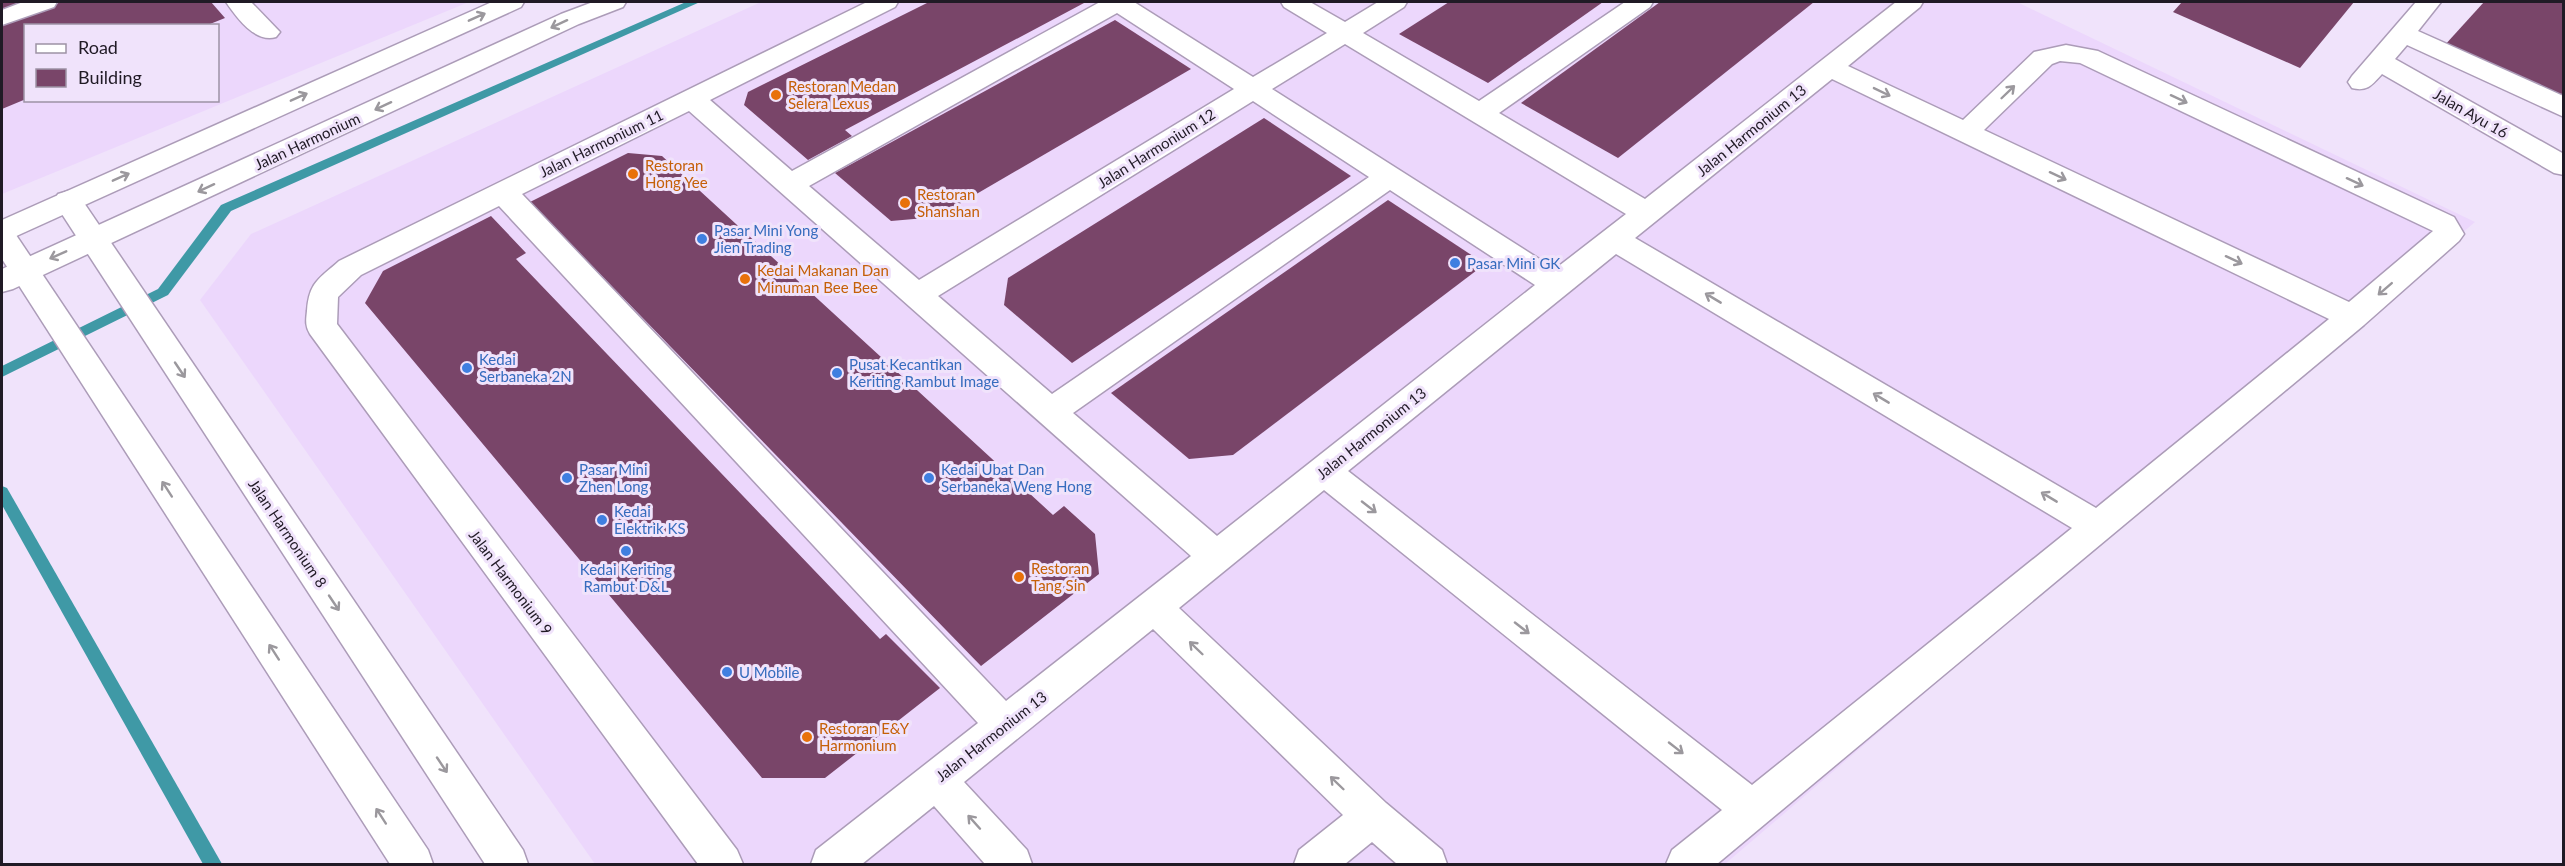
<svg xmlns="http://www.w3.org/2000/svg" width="2565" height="866" viewBox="0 0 2565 866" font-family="Lato,sans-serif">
<rect width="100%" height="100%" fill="#f0e3fb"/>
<g fill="#ecd7fc" fill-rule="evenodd">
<path d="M2 2H469L2 194ZM26 26H218V100H26Z"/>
<polygon points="761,2 2017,2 2475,222 1725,864 595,864 200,300 251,234"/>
</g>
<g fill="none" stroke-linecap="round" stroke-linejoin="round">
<g fill="#3f99a6" fill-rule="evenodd">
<polygon points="686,2 700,2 231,211 168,295 2,377 2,366 158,289 221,205"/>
<polygon points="2,486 7,488 222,864 203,864 2,505"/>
</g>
</g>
<g fill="#794569">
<polygon points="2,2 25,2 2,11"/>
<polygon points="61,2 211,2 225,18 205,26 26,26 26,99 2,109 2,25"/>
<polygon points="929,2 1084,3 845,130 852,136 808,160 744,105 748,92"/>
<polygon points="1449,2 1603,2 1488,83 1399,34"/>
<polygon points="1660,2 1814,2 1618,158 1521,103"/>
<polygon points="2182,2 2354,2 2300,68 2173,12"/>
<polygon points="2484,2 2564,2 2564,99 2444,46"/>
<polygon points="1115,20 1191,69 937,217 891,221 835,173"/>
<polygon points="1264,118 1351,176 1072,363 1004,305 1008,278"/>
<polygon points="628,153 662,156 1053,515 1064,506 1095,534 1099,574 981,666 530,202"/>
<polygon points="1388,200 1485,264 1233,455 1189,459 1111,393"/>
<polygon points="491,216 526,253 516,259 880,639 886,634 940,688 825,778 762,778 365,303 383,271"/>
</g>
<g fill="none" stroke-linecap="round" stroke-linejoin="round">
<g stroke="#ac9cb8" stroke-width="3">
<g id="minor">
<polygon points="23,2 57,2 54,7 2,25 2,10"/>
<path d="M226 2H251L280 32 276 37C255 43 237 18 226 2Z"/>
<path d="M867 2H898L895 7 710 100 792 171 1100 2H1134L1253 77 1327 33 1284 7 1281 2H1310L1345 22 1378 2H1407L1404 7 1363 33 1479 101 1625 2H1653L1650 7 1499 113 1645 199 1896 2H1923L1920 7 1848 66 1963 120 2034 52 2066 45 2098 51 2454 217 2464 234 2459 241 2364 325 1717 864H1666L1672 850 1722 810 1324 490 1179 608 1386 803 1442 850 1447 864H1397L1372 842 1345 864H1294L1299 850 1343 815 1153 629 964 782 1027 850 1032 864H985L934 806 862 864H811L816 850 978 723 499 206 361 275 338 297 337 324 737 850 743 864H698L310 334C305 326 306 320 307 311 309 282 319 279 339 261ZM1117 13 1234 89 919 280 809 186ZM1345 44 1626 214 1555 269 1272 89ZM2060 61 2080 63 2433 231 2349 302 1984 130 2052 64ZM1832 79 2329 319 2096 508 1635 238ZM1253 101 1369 177 1052 394 938 296ZM689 111 1191 556 1006 701 522 194ZM1390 190 1535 285 1217 536 1073 413ZM1616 254 2072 528 1752 785 1348 471Z"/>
<path d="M2416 2H2441L2418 31 2561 95 2564 96V117L2407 45 2395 59 2564 154V175L2554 173 2382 74C2372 85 2367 92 2352 88L2348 82 2352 76Z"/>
<polygon points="68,191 78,194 523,850 528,864 485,864 58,208 54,201 58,194"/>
<polygon points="2,226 12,229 428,850 433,864 390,864 2,259"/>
</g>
</g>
<g stroke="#ac9cb8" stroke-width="3">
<g id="major">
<polygon points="492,2 524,2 521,7 12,238 2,241 2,220"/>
<polygon points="593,2 626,2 623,7 579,24 13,289 2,292 2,269 561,14"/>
</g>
</g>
<use href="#minor" fill="#fff" fill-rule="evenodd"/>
<use href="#major" fill="#fff" fill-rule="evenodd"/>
</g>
<defs><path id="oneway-shaft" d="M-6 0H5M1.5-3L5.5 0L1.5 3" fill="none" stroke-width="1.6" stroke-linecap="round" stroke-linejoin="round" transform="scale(1.5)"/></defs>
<g stroke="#9b989d">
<use href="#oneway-shaft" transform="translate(477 17) rotate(-24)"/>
<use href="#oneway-shaft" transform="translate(559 24) rotate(155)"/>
<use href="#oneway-shaft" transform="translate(1882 92) rotate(26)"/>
<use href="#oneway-shaft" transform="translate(2008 92) rotate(-44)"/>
<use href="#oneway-shaft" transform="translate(299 97) rotate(-24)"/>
<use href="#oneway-shaft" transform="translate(2179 99) rotate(25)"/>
<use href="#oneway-shaft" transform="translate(383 106) rotate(155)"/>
<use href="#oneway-shaft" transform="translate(2058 176) rotate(25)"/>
<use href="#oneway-shaft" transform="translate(121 177) rotate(-24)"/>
<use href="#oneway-shaft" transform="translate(2355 182) rotate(25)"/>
<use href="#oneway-shaft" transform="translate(206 188) rotate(155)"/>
<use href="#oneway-shaft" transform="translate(58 255) rotate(156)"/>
<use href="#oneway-shaft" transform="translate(2234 260) rotate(25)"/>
<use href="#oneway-shaft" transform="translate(2385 289) rotate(139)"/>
<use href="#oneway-shaft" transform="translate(1713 298) rotate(-149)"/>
<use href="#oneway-shaft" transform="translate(180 370) rotate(56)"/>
<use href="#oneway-shaft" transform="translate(1881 398) rotate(-149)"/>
<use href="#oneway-shaft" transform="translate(167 489) rotate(-123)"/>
<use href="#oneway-shaft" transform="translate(2049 497) rotate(-149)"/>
<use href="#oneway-shaft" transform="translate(1369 507) rotate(38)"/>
<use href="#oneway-shaft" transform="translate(334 603) rotate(56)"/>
<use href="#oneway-shaft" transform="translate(1522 628) rotate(38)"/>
<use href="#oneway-shaft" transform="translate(1196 648) rotate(-136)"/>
<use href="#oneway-shaft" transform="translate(274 652) rotate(-123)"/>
<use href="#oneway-shaft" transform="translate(1676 748) rotate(38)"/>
<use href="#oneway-shaft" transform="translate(442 765) rotate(56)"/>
<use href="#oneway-shaft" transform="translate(1337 783) rotate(-136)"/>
<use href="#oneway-shaft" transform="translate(381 816) rotate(-123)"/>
<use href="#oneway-shaft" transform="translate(974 822) rotate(-132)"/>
</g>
<g fill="#e8710a" stroke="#f0e3fb" stroke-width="2">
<circle cx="776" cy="95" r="6"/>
<circle cx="633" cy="174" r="6"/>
<circle cx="905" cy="203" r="6"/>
<circle cx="745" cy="279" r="6"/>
<circle cx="1019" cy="577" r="6"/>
<circle cx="807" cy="737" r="6"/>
</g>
<g fill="#3f7fe0" stroke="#f0e3fb" stroke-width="2">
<circle cx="702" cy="239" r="6"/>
<circle cx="1455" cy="263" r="6"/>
<circle cx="467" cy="368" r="6"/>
<circle cx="837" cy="373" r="6"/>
<circle cx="567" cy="478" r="6"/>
<circle cx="929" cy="478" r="6"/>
<circle cx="602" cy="520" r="6"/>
<circle cx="626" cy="551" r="6"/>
<circle cx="727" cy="672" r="6"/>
</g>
<g text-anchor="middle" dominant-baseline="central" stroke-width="6" stroke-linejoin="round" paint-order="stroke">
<g font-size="15" fill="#c56008" stroke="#f0e3fb" text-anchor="start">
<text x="788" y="86">Restoran Medan<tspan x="788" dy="17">Selera Lexus</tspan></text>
<text x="645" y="165">Restoran<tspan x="645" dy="17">Hong Yee</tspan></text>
<text x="917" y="194">Restoran<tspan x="917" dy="17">Shanshan</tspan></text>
<text x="757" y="270">Kedai Makanan Dan<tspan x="757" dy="17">Minuman Bee Bee</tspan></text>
<text x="1031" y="568">Restoran<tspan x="1031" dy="17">Tang Sin</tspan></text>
<text x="819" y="728">Restoran E&amp;Y<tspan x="819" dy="17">Harmonium</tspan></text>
</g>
<g font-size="15" fill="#201a25" stroke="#f0e3fb">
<text transform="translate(2471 113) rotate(30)">Jalan Ayu 16</text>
<text transform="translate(1751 130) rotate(-39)">Jalan Harmonium 13</text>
<text transform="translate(307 141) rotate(-25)">Jalan Harmonium</text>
<text transform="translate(601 143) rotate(-26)">Jalan Harmonium 11</text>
<text transform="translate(1156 148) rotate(-32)">Jalan Harmonium 12</text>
<text transform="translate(1371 433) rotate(-39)">Jalan Harmonium 13</text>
<text transform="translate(288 533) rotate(56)">Jalan Harmonium 8</text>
<text transform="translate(511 582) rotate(53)">Jalan Harmonium 9</text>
<text transform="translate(991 736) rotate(-38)">Jalan Harmonium 13</text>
</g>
<g font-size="15" fill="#366cbe" stroke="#f0e3fb" text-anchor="start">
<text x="714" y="230">Pasar Mini Yong<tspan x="714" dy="17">Jien Trading</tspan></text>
<text x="1467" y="263">Pasar Mini GK</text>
<text x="479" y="359">Kedai<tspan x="479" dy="17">Serbaneka 2N</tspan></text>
<text x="849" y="364">Pusat Kecantikan<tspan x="849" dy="17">Keriting Rambut Image</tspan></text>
<text x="579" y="469">Pasar Mini<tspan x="579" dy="17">Zhen Long</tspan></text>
<text x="941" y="469">Kedai Ubat Dan<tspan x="941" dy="17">Serbaneka Weng Hong</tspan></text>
<text x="614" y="511">Kedai<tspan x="614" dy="17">Elektrik KS</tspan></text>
<text x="626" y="569" text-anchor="middle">Kedai Keriting<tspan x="626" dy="17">Rambut D&amp;L</tspan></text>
<text x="739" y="672">U Mobile</text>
</g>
</g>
<rect width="2565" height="866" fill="none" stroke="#201a25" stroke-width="6"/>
<rect x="24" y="24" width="195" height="78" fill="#f0e3fb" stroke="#9d93a5" stroke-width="1.5"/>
<rect x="36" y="44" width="30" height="9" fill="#ffffff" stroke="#9d93a5" stroke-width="1.5"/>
<text x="78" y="54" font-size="18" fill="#201a25">Road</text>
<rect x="36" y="69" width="30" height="18" fill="#794569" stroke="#9d93a5" stroke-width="1.5"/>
<text x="78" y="84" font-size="18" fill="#201a25">Building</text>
</svg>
